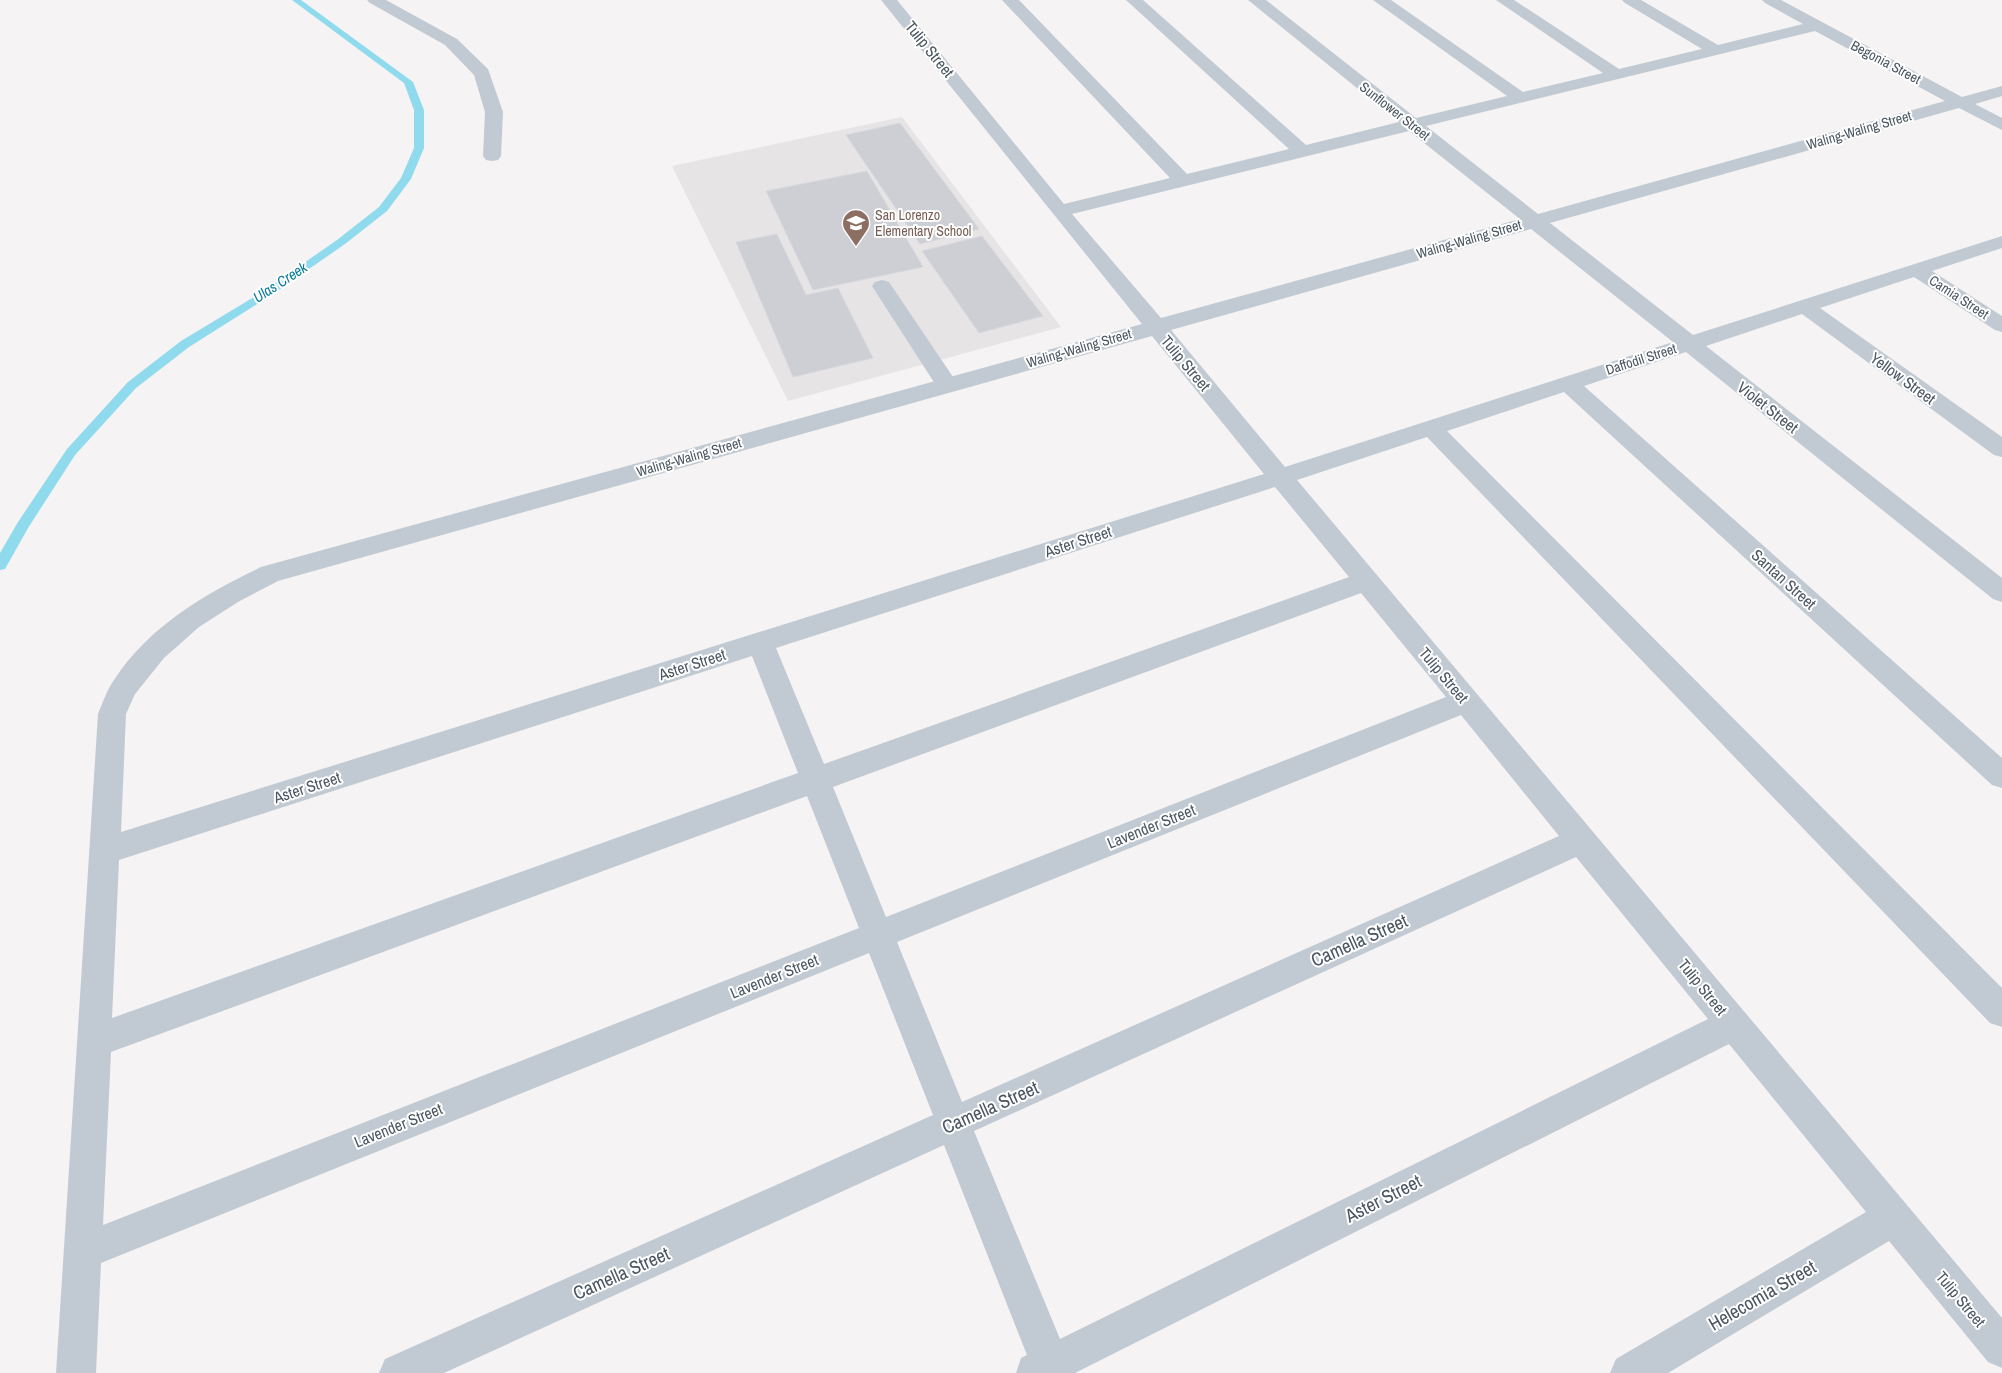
<svg xmlns="http://www.w3.org/2000/svg" width="2002" height="1373" viewBox="0 0 2002 1373" font-family="'Archivo Narrow',sans-serif">
<rect width="100%" height="100%" fill="#f5f3f3"/>
<polygon fill="#e6e4e5" points="902,117 1061,327 788,401 672,166"/>
<g fill="none" stroke-linecap="round" stroke-linejoin="round">
<polygon fill="#90daee" fill-rule="evenodd" points="292,0 301,0 413,82 424,110 424,148 411,179 387,211 345,244 270,296 189,347 136,388 75,455 28,528 5,569 0,570 0,553 18,522 67,449 128,382 181,341 262,292 337,240 379,207 401,178 414,148 414,110 404,83"/>
</g>
<g fill="#cdcfd5" stroke="#d7d9de">
<polygon points="900,123 979,229 920,244 846,135"/>
<polygon points="867,171 923,267 813,290 766,191"/>
<polygon points="777,234 806,295 838,288 873,358 793,377 736,242"/>
<polygon points="982,236 1043,316 979,333 922,251"/>
</g>
<g fill="none" stroke-linecap="round" stroke-linejoin="round">
<g fill="#c1cad2" fill-rule="evenodd">
<polygon points="367,0 386,0 457,39 488,69 503,112 501,156 498,160 492,161 486,160 483,156 485,112 474,75 445,45 370,3"/>
<polygon points="882,280 889,282 955,380 958,385 955,390 947,392 939,390 872,286 875,282"/>
</g>
<path fill="#c1cad2" fill-rule="evenodd" d="M881 0H897L1064 204 1170 178 1002 0H1019L1187 174 1289 149 1126 0H1143L1306 145 1399 122 1248 0H1266L1416 118 1507 96 1373 0H1391L1523 92 1603 73 1496 0H1514L1619 69 1702 49 1625 3 1622 0H1641L1718 45 1803 24 1765 3 1762 0H1781L1962 97 2002 86V96L1975 104 2002 118V130L1959 108 1550 223 1693 335 2002 236V248L1932 271 2002 316V332L1995 330 1914 277 1820 308 2002 437V457L1994 455 1802 314 1706 346 2002 578V602L1993 599 1686 352 1584 386 2002 758V788L1992 785 1564 392 1447 431 2002 988V1027L1990 1023 1427 437 1297 480 2002 1318V1368L1988 1362 1889 1241 1668 1373H1610L1616 1359 1866 1212 1729 1044 1075 1373H1016L1021 1358 1027 1355 944 1145 444 1373H379L385 1359 933 1115 869 953 101 1263 96 1373H56L98 714C103 702 107 690 114 680 149 626 205 594 261 567L1142 324ZM1815 31 1945 101 1538 214 1426 126ZM1409 131 1520 219 1161 318 1072 214ZM1531 229 1673 342 1285 467 1171 330ZM1152 336 1264 474 121 832 126 714 135 694 164 658 199 627 238 602 278 581ZM1275 487 1349 577 824 764 776 648ZM1361 593 1446 697 886 917 833 787ZM752 656 798 773 112 1018 119 860ZM1461 715 1559 836 962 1102 897 942ZM807 796 859 928 103 1225 111 1052ZM1576 857 1708 1019 1060 1339 974 1131Z"/>
</g>
<defs>
<g id="school-pin" transform="scale(1.4375)"><path d="M0 17L-7.5 6A9.5 9.5 0 1 1 7.5 6Z" fill="#8d6e63" stroke="#fff"/><path d="M0-5L7-2L0 1L-7-2ZM-4 1L0 2.5L4 1V4Q0 6-4 4Z" fill="#fff"/></g>
</defs>
<g fill-rule="evenodd">
<use href="#school-pin" x="856" y="223"/>
</g>
<g text-anchor="middle" dominant-baseline="central" stroke-width="4" stroke-linejoin="round" paint-order="stroke">
<g font-size="14" fill="#4a5661" stroke="#fff">
<text transform="translate(1886 62) rotate(28)">Begonia Street</text>
<text transform="translate(1395 111) rotate(38)">Sunflower Street</text>
<text transform="translate(1859 130) rotate(-16)">Waling-Waling Street</text>
<text transform="translate(1469 239) rotate(-16)">Waling-Waling Street</text>
<text transform="translate(1959 297) rotate(33)">Camia Street</text>
<text transform="translate(1079 348) rotate(-16)">Waling-Waling Street</text>
<text transform="translate(1641 359) rotate(-18)">Daffodil Street</text>
<text transform="translate(689 457) rotate(-16)">Waling-Waling Street</text>
</g>
<g font-size="14" fill="#785e54" stroke="#fff" text-anchor="start">
<text x="875" y="215">San Lorenzo<tspan x="875" dy="16">Elementary School</tspan></text>
</g>
<g font-size="15" font-style="italic" fill="#0c7c9b" stroke="#fff">
<text transform="translate(280 282) rotate(-33)">Ulas Creek</text>
</g>
<g font-size="16" fill="#4a5661" stroke="#fff">
<text transform="translate(930 49) rotate(51)">Tulip Street</text>
<text transform="translate(1186 363) rotate(50)">Tulip Street</text>
<text transform="translate(1903 378) rotate(36)">Yellow Street</text>
<text transform="translate(1768 407) rotate(38)">Violet Street</text>
<text transform="translate(1078 541) rotate(-18)">Aster Street</text>
<text transform="translate(1784 579) rotate(42)">Santan Street</text>
<text transform="translate(692 664) rotate(-18)">Aster Street</text>
<text transform="translate(1444 675) rotate(50)">Tulip Street</text>
<text transform="translate(307 787) rotate(-18)">Aster Street</text>
<text transform="translate(1151 826) rotate(-22)">Lavender Street</text>
<text transform="translate(774 976) rotate(-22)">Lavender Street</text>
<text transform="translate(1703 987) rotate(51)">Tulip Street</text>
<text transform="translate(398 1125) rotate(-22)">Lavender Street</text>
<text transform="translate(1961 1299) rotate(50)">Tulip Street</text>
</g>
<g font-size="19" fill="#4a5661" stroke="#fff">
<text transform="translate(1359 940) rotate(-24)">Camella Street</text>
<text transform="translate(990 1107) rotate(-24)">Camella Street</text>
<text transform="translate(1383 1198) rotate(-27)">Aster Street</text>
<text transform="translate(621 1273) rotate(-24)">Camella Street</text>
<text transform="translate(1762 1295) rotate(-30)">Helecomia Street</text>
</g>
</g>
</svg>
